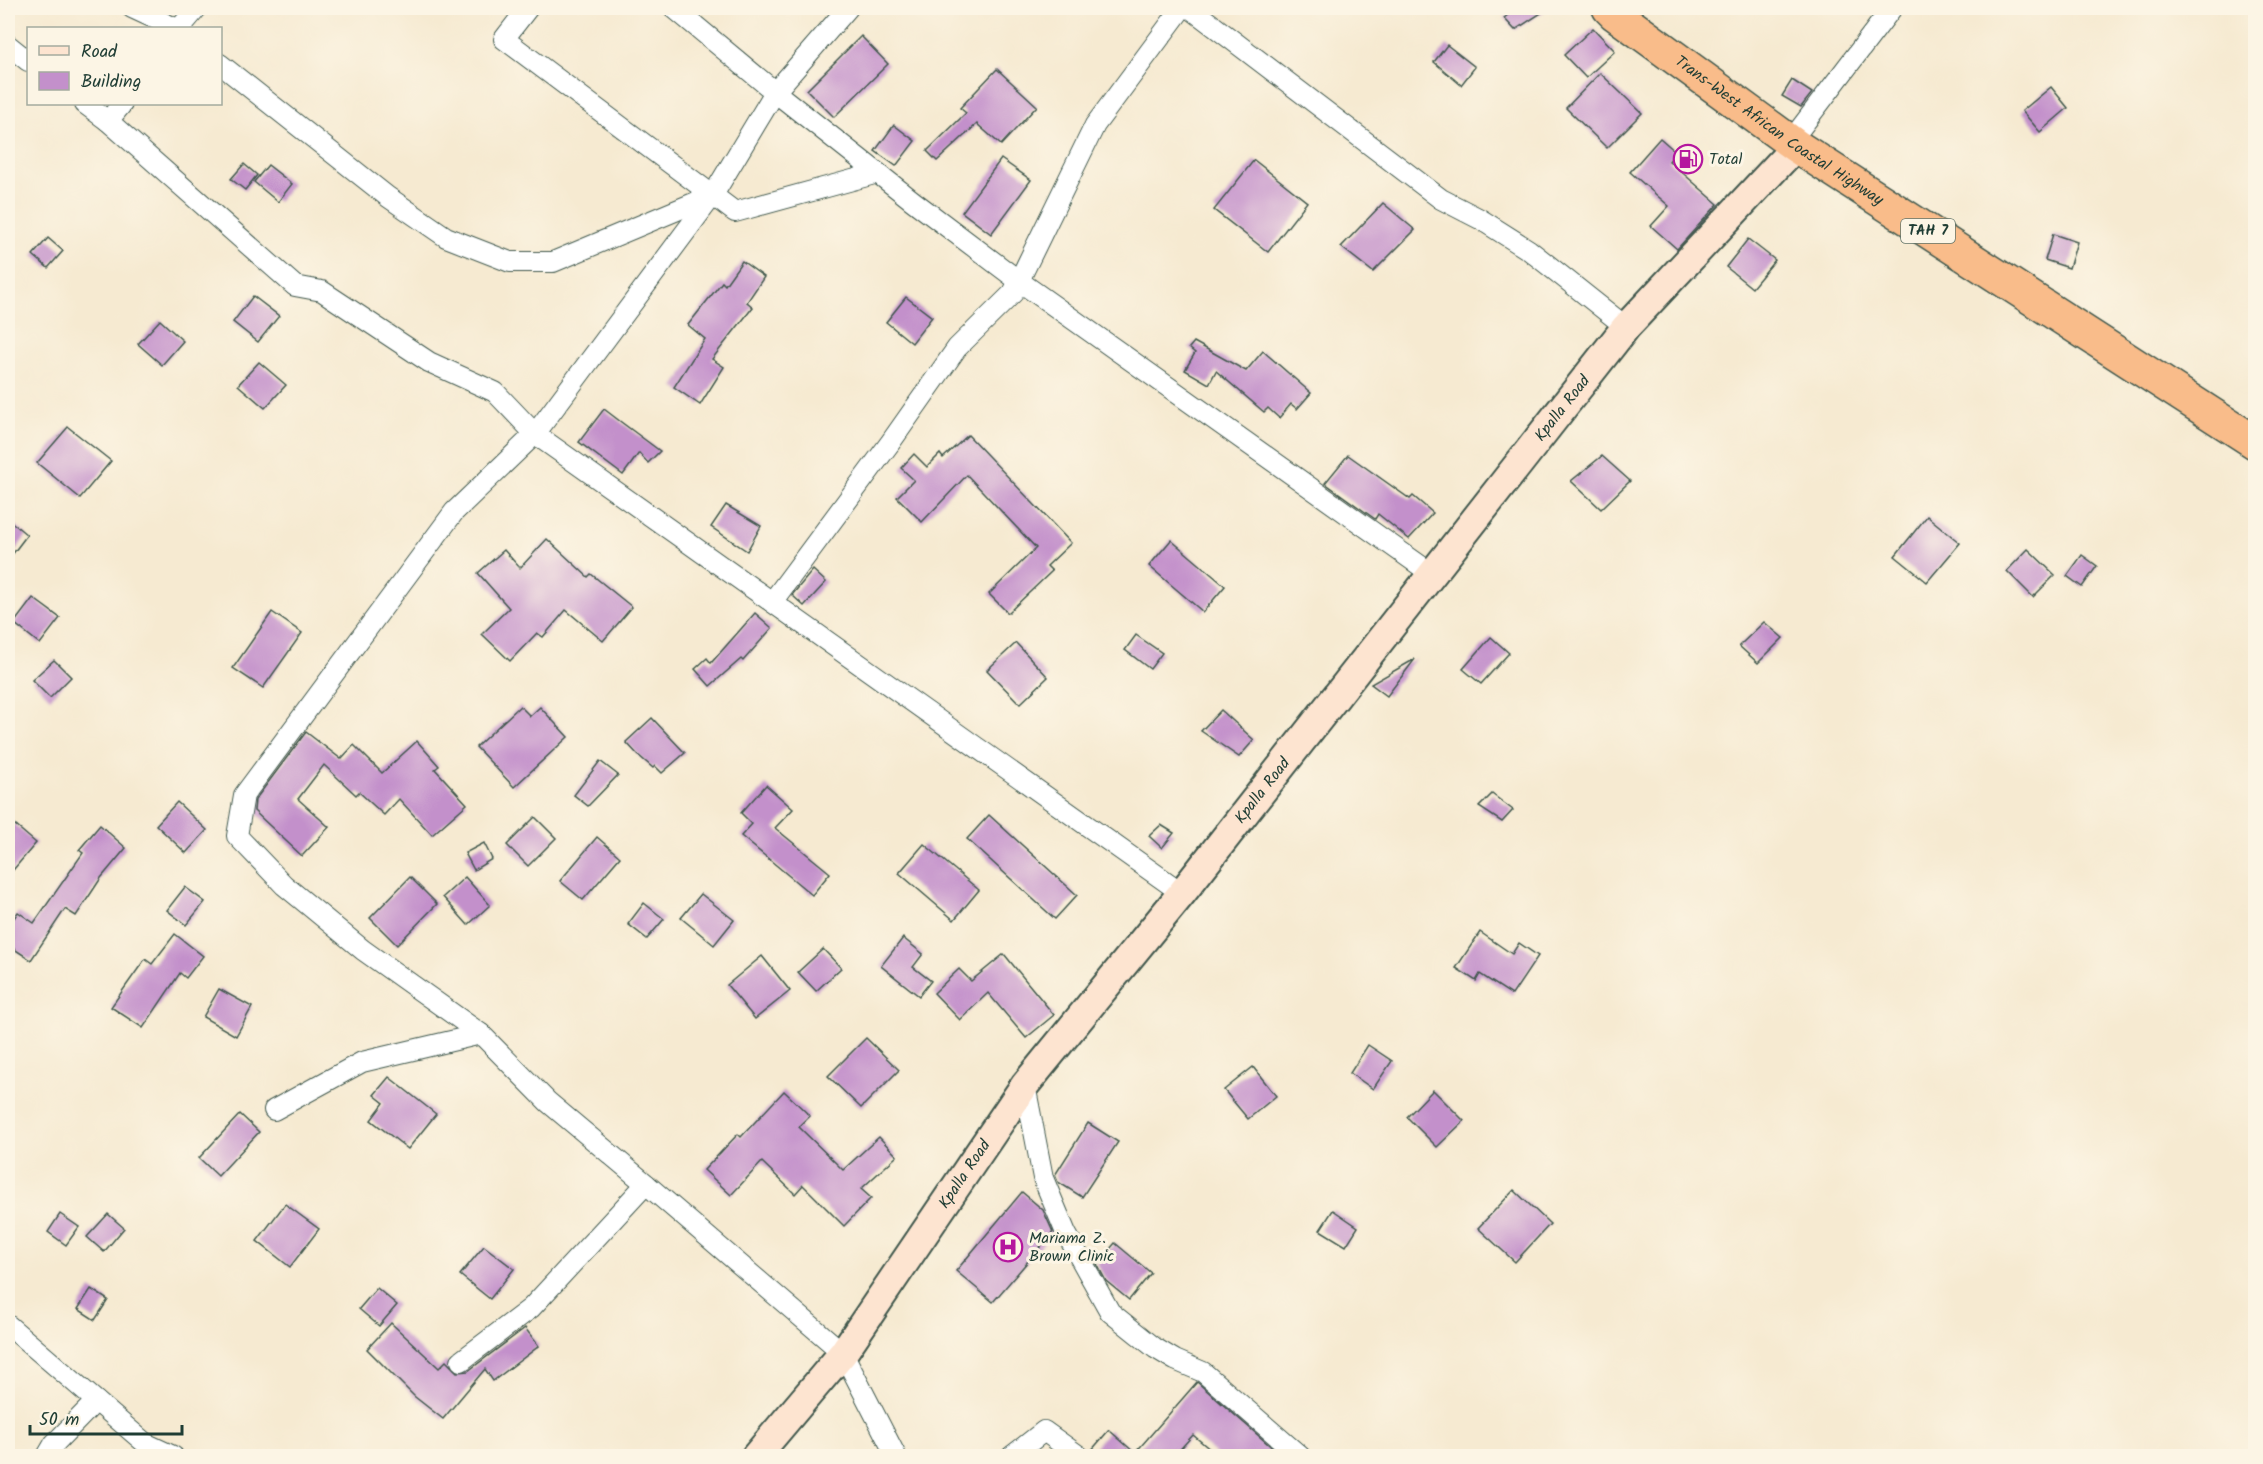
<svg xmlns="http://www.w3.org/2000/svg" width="2263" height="1464" viewBox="0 0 2263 1464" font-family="Kalam,sans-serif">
<rect width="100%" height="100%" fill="#fcf5e5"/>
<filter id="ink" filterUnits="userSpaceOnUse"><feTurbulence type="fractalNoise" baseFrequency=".0167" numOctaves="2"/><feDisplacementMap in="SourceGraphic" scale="12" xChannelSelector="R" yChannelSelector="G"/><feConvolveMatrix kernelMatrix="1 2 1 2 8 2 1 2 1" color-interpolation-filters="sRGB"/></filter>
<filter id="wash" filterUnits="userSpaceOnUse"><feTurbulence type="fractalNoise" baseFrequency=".008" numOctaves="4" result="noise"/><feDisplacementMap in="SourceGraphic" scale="24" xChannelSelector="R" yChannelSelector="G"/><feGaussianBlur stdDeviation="1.35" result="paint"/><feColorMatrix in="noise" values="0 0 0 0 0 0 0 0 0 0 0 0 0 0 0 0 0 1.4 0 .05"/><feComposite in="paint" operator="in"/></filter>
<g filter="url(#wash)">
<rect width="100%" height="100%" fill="#f6ead1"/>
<g id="blocks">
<g fill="#c390cb">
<polygon points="1517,8 1549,8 1515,30 1504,18"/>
<polygon points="1593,28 1615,51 1586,78 1564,55"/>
<polygon points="861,36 888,64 834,117 807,90"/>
<polygon points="1447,45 1475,67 1461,85 1434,62"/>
<polygon points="997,69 1037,106 1001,145 977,124 937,161 927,151 966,113 960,108"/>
<polygon points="1600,73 1642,113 1607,148 1566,108"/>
<polygon points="1792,80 1812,93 1801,107 1782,96"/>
<polygon points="2051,87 2068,108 2040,132 2022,111"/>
<polygon points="894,125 915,141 896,166 875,151"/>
<polygon points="1660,138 1676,152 1669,161 1718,204 1677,249 1651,226 1669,206 1630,172"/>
<polygon points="1001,159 1031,180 991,234 962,212"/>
<polygon points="1254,160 1307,202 1268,252 1214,210"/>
<polygon points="244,164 257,175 245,190 231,179"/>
<polygon points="268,165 292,184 278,202 254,182"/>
<polygon points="1383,203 1415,230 1373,272 1341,247"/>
<polygon points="2053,234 2077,242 2069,268 2045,260"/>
<polygon points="48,238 63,251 48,268 33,255"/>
<polygon points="1748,239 1775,260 1752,288 1726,267"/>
<polygon points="742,261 764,277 747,302 753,307 712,359 724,367 700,405 674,387 705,339 688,325 722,282 725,285"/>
<polygon points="253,296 279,316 258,342 233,322"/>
<polygon points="906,297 932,317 912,343 886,322"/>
<polygon points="160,320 183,341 162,365 138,344"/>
<polygon points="1194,342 1246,371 1263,351 1311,393 1297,409 1291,404 1279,418 1268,408 1264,412 1216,371 1209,384 1185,370 1195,353 1189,348"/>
<polygon points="259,362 286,385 265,408 238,385"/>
<polygon points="604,409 621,422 660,451 648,463 639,453 623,475 579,442"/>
<polygon points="68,427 111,461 80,498 37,463"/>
<polygon points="968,435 1071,543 1047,566 1052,571 1008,613 989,594 1036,548 967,475 922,522 897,497 914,480 901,468 914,454 927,467 940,454 943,458"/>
<polygon points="1348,455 1410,499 1413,496 1433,513 1409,539 1378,514 1375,519 1325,483"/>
<polygon points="1602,456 1630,481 1601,509 1571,481"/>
<polygon points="726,505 761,526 747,551 711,527"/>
<polygon points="1927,516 1960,543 1927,582 1895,556"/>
<polygon points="8,519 27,535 8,560"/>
<polygon points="547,539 588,577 591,574 632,607 603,641 566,610 543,637 537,633 510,661 482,634 509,608 478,573 504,550 520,568"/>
<polygon points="1171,540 1225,586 1203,612 1149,566"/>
<polygon points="2028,549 2055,575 2033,597 2007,571"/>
<polygon points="2082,555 2097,566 2082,587 2067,576"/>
<polygon points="813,570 826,582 804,606 792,595"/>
<polygon points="33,598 60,618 40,644 14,623"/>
<polygon points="272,612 302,633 263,688 233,668"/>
<polygon points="755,613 772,628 743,661 741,659 710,686 695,669 707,658 711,663"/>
<polygon points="1764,622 1783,638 1758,663 1739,646"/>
<polygon points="1136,635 1162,653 1150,669 1125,650"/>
<polygon points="1491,637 1509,653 1481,684 1463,669"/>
<polygon points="1016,643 1048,677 1020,704 987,670"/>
<polygon points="1415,659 1387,696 1371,684"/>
<polygon points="54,660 71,677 50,698 32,680"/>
<polygon points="520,706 530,716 540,707 568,737 514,787 476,747"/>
<polygon points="1221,710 1254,740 1239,757 1201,731"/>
<polygon points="652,718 685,753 662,773 655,766 653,768 638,755 626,742"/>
<polygon points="306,732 341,759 354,745 382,773 417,741 439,766 435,769 467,804 432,835 399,799 384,815 359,792 356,795 324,765 298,799 329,827 302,856 254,811 255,800"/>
<polygon points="600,761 618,775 588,806 574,795"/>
<polygon points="766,785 793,809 775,828 830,873 812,895 741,836 752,824 741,813"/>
<polygon points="1492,794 1513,810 1502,822 1479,807"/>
<polygon points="177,802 207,830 186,853 156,825"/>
<polygon points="989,815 1077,895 1055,919 967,839"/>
<polygon points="535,817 556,838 528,866 507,845"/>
<polygon points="8,819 36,843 8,876"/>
<polygon points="100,825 126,848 101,878 76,916 65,909 31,960 8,945 8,927 18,912 34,923 83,853 79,850"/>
<polygon points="1161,825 1174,833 1162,848 1149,836"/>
<polygon points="597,837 620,857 583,900 560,881"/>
<polygon points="484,843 492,859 474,870 465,853"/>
<polygon points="924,844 979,890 954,920 899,873"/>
<polygon points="410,877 437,904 397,945 370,918"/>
<polygon points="465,877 490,905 468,925 443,897"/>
<polygon points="185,887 205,902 186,925 167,910"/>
<polygon points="701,894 734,920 714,945 681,918"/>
<polygon points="644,903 664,919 647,939 628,924"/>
<polygon points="1480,932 1512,954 1519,943 1538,956 1512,995 1480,974 1476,981 1456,968"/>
<polygon points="175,934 203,956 186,978 180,973 143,1028 111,1007 145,959 152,964"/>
<polygon points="903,938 923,954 913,967 931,981 919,996 881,966"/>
<polygon points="823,949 841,968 816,991 798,972"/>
<polygon points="1004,954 1054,1015 1026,1038 988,993 960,1020 934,993 959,969 971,981"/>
<polygon points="762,956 790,991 755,1019 727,985"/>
<polygon points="219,989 252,1007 236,1036 203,1017"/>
<polygon points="866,1038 899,1070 861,1108 828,1076"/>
<polygon points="1368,1045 1392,1061 1373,1089 1350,1073"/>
<polygon points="1253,1067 1276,1096 1248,1119 1224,1090"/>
<polygon points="389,1077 436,1114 408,1149 371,1120 384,1103 374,1095"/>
<polygon points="1433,1090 1464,1121 1437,1147 1407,1117"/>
<polygon points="784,1091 810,1116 799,1127 843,1170 879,1137 897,1156 861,1189 871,1198 844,1226 803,1185 795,1194 762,1162 731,1195 704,1170 738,1134 741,1137"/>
<polygon points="240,1114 259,1132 218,1176 199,1158"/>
<polygon points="1088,1123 1118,1142 1082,1197 1058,1182 1055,1175"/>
<polygon points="1514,1190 1550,1224 1515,1262 1478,1228"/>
<polygon points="1022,1192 1043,1210 1053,1232 993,1302 956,1271"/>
<polygon points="285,1204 319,1229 290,1267 257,1241"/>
<polygon points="1333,1210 1358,1227 1346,1246 1320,1230"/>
<polygon points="60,1214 79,1227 66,1245 48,1232"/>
<polygon points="108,1214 124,1228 104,1252 87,1237"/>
<polygon points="1115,1243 1151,1273 1129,1300 1106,1281 1097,1264"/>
<polygon points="484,1246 514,1269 490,1299 460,1275"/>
<polygon points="377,1288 397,1305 379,1326 359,1309"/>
<polygon points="91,1289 108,1300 95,1320 78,1309"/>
<polygon points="391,1323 439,1368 446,1361 457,1372 468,1371 525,1328 539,1346 493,1381 485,1369 443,1419 415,1397 367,1349"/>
<polygon points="1197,1382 1282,1456 1218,1456 1193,1435 1174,1456 1091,1456 1090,1452 1109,1430 1135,1453"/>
</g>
</g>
</g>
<g filter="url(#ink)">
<use href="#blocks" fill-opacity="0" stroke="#3f574c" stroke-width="1.5"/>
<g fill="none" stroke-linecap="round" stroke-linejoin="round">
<g stroke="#3f574c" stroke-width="22">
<g id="street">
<polyline points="132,8 175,28"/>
<polyline points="528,8 504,39 735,212 878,173"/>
<polyline points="674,8 775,92 848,8"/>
<polyline points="1190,8 1441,199 1480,219 1529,250 1626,327"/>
<polyline points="180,28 197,8"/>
<polyline points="8,45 28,61"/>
<polyline points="220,64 388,197 446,237 510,262 553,262 713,195"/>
<polyline points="85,104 108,121 295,286 322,291 429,362 495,392 535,434 1182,893"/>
<polyline points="108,121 122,104"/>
<polyline points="1790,142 1892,8"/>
<polyline points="772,602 890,443 957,348 1013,293 1095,125 1182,8"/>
<polyline points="481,1034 363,950 284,885 237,836 244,795 454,512 535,434 713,195 775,92 913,201 1019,281 1432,574"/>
<polyline points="1025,1085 1043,1178 1066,1233 1110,1312 1155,1348 1175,1360 1203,1372 1300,1456"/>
<polyline points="274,1110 362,1062 481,1034 548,1102 646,1184"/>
<polyline points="8,1325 145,1443 173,1456"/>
<polyline points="461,1361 531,1308 646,1184 843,1353 896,1456"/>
<polyline points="47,1456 54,1444 96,1401"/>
<polyline points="1012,1456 1044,1431 1079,1456"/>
</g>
</g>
<g stroke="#3f574c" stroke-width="32">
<g id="secondary">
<path id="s1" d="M756 1456 843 1353 1025 1085 1182 893 1626 327 1796 146"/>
</g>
</g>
<g stroke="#3f574c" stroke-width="36">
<g id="highway">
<path id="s2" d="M1609 8 1615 14 1796 146 2256 443"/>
</g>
</g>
<use href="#street" stroke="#fff" stroke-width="20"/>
<use href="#secondary" stroke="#fde4d0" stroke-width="28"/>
<use href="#highway" stroke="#f9bc8a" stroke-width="33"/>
</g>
</g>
<defs>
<g id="fuel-ring" transform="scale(1.5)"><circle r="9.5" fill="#fcf5e5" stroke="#b5179e" stroke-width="1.5"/><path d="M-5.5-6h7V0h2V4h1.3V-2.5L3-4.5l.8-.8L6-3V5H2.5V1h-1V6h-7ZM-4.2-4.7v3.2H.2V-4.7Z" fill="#b5179e"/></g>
<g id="hospital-ring" transform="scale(1.5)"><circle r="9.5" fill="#fcf5e5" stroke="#b5179e" stroke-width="1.5"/><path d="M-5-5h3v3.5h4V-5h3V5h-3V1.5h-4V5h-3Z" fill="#b5179e"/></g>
</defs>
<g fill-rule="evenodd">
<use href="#fuel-ring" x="1688" y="159"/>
<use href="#hospital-ring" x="1008" y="1247"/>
</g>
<g text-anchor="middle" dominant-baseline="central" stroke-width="6" stroke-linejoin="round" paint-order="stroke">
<rect fill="#fcf5e5" stroke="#617469" stroke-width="1.5" x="1901" y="219" width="54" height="24" rx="4.5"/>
<g font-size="15" font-weight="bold" fill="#1f3d34">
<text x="1928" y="231">TAH 7</text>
</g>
<g font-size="16" fill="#1f3d34" stroke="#fcf5e5">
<text stroke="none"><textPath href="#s2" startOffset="210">Trans-West African Coastal Highway</textPath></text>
<text stroke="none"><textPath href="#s1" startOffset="1323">Kpalla Road</textPath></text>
<text stroke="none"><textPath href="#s1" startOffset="837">Kpalla Road</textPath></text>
<text stroke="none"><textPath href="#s1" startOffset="351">Kpalla Road</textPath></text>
</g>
<g font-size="16" fill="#1f3d34" stroke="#fcf5e5" text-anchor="start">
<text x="1709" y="159">Total</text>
<text x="1029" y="1238">Mariama Z.<tspan x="1029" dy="18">Brown Clinic</tspan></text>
</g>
</g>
<rect width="2263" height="1464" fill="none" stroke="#fcf5e5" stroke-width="30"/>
<rect x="27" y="27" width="195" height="78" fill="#fcf5e5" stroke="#a4ab9e" stroke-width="1.5"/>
<rect x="39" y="46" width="30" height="9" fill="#fde4d0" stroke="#a4ab9e" stroke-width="1.5"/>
<text x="81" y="57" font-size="18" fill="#1f3d34">Road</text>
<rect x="39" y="72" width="30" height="18" fill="#c390cb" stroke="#a4ab9e" stroke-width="1.5"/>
<text x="81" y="87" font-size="18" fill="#1f3d34">Building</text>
<path d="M30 1425v9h152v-9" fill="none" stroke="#1f3d34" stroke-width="3"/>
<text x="39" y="1425" font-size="18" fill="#1f3d34" stroke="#fcf5e5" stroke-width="4.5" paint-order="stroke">50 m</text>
</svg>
